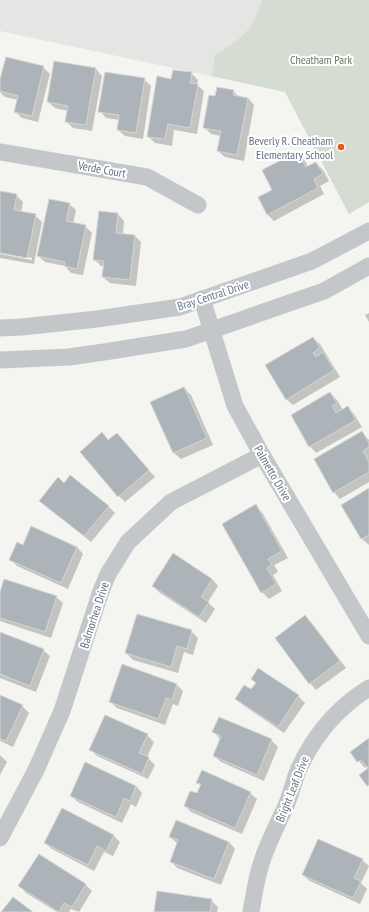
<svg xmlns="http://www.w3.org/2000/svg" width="369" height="912" viewBox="0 0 369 912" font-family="'PT Sans Narrow',sans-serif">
<rect width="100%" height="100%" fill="#f4f5f0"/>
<polygon fill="#e5e6e4" points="0,0 369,0 369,202 349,214 285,92 0,31"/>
<path fill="#d5dcd1" d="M262 0H369V202L349 214 285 92 212 76 215 55C240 40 254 30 262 0Z"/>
<g fill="#0003">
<polygon points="43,67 50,74 38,122 22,118 15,112 18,100 5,97 0,92 0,83"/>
<polygon points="96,69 102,76 92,131 73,128 66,121 68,111 55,108 48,102"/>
<polygon points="191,73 198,80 197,85 204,91 197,134 174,130 172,146 155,143 148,136 172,80"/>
<polygon points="144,79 151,86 143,139 125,136 118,130 120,120 106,118 100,111"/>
<polygon points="233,91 239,97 248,98 254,105 244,161 225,157 218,151 221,136 211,134 204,127 216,98"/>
<polygon points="297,153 304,159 308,167 316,163 323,170 329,181 320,186 324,194 274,221 267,214 274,190"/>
<polygon points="0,192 16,195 23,202 21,213 35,215 42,222 34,264 0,258 0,254 32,260 32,258 0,252"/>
<polygon points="69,204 76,210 73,224 85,226 92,233 83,275 71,273 65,266 45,262 38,256"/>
<polygon points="118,214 124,221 123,234 135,236 141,242 136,286 110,283 103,277 104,266 101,266 94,259"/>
<polygon points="369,313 369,322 365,315"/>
<polygon points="313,338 320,344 340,377 293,405 286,399"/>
<polygon points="184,388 191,395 213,445 181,459 174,453 152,403"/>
<polygon points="330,393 337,400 343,410 348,407 354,414 362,427 316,453 310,446"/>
<polygon points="362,432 369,440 369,482 340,499 334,492"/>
<polygon points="102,434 109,441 123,441 155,477 125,502 119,496"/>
<polygon points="64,484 108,506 115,513 91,542 41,501"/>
<polygon points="369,489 369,545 362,539 342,505"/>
<polygon points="255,506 262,512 288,558 274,565 278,572 273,575 282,591 269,599 262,592"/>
<polygon points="24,546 77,547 83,554 68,589 17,566 10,559"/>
<polygon points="174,555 212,579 218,586 208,602 215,609 206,623 160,593 153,586"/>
<polygon points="0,595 56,597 63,603 51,638 0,621"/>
<polygon points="305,616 312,623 346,668 316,690 310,683"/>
<polygon points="191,631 198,638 193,655 184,652 178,673 133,660 126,653"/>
<polygon points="0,633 43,650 50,656 36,692 0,678"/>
<polygon points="123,665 177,685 183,691 178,706 173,704 165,725 117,708 110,701"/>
<polygon points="252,679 298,696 305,703 284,733 243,705 236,699 251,691 256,683"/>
<polygon points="0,696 22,706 29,713 13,747 0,741"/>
<polygon points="214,732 271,740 278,747 264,781 221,762 214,756 220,739"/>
<polygon points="147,735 154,742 147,757 155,765 148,779 97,756 91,750"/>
<polygon points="369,739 369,768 367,766 365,768 351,752"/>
<polygon points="0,755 7,762 0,775"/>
<polygon points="86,764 136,786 142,793 136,807 131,804 122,823 78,802 71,796"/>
<polygon points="197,782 250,793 257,799 242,834 191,812 185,806 197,794 201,786"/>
<polygon points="113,835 120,842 113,856 104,852 94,871 52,849 45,843"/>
<polygon points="170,837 229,842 235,849 221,885 177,868 171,861 177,843"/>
<polygon points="39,855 86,885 92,891 79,912 71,909 69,912 57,912 26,893 20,886"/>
<polygon points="362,860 369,866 361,883 367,889 360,904 310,881 303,875"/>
<polygon points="211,900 218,907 217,912 155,912"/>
</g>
<g fill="#acb3b9" stroke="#d5d6d3">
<polygon points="6,57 44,66 32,116 14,112 18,96 0,91 0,79"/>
<polygon points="54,61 96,68 86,125 65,122 68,106 47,102"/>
<polygon points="173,70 192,72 190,83 198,84 190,128 168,124 165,139 147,137 157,76 171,79"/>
<polygon points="105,72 145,78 136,133 117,130 119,115 98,112"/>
<polygon points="217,87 234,90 233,95 248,98 237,155 217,151 221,131 203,128 209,95 215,96"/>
<polygon points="297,152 306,167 316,162 323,174 314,179 318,188 267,215 258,197 272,190 262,170"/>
<polygon points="0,191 17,194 14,210 36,214 27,258 0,253"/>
<polygon points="49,199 70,203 66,221 86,225 77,269 64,266 65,262 37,256"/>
<polygon points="99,211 118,213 116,233 135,235 130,280 102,277 104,261 93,260"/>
<polygon points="313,337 320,348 313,353 316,357 323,352 334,370 286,400 265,365"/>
<polygon points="184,387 207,438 173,453 150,402"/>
<polygon points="330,392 337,403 332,406 336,413 348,406 356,420 309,447 291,415"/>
<polygon points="362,431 369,443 369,447 363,451 369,462 369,472 333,493 314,459"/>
<polygon points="102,432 108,440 117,433 149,470 118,497 80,452"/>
<polygon points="70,475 109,506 84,536 39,501 58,477 64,483"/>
<polygon points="369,488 369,535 361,539 341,505"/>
<polygon points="256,504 282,551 268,559 272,565 267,568 276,584 261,593 222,524"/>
<polygon points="31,526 77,547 61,583 9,560 17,542 23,545"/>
<polygon points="173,553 212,579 201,597 209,602 199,617 152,586"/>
<polygon points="4,579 57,596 45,632 0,618 0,592"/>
<polygon points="137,614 192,630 187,649 177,646 171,667 125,653"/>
<polygon points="305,615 340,661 309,684 275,638"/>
<polygon points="0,632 44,649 30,686 0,674"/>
<polygon points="122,664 177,684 172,700 166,698 158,719 109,702"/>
<polygon points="258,668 299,695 278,727 235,699 244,685 251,689 256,683 251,679"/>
<polygon points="0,695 23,705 6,741 0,739"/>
<polygon points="105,715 148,734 139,753 149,757 142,774 89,750"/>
<polygon points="219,717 272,739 257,775 213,756 221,736 212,732"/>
<polygon points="369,738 369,785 367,786 359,775 368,768 361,760 357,762 350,752"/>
<polygon points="85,762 136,786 130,801 124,798 116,817 70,796"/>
<polygon points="202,770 251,792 235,828 184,806 190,791 197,793 201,784 196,783"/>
<polygon points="62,808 114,835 106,851 97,846 88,865 44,843"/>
<polygon points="176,820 229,842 214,879 170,862 178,840 169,837"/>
<polygon points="318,839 363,859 354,878 361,881 353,898 302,875"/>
<polygon points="39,854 86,884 72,907 64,903 59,912 18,886"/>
<polygon points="157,891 212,899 210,912 154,912"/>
<polygon points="13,897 33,912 1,912"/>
</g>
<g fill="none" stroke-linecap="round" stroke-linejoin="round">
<g stroke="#c4c7ca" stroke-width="17">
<polyline points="0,152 147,177 198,205"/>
<polyline points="202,299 235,406 262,455 369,636"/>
<polyline points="0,328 22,327 97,319 180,307 312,261 369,231"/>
<polyline points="0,360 69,357 104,352 186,339 324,291 369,266"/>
<polyline points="0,838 36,770 62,711 101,591 108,574 128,542 171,502 262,455"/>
<path d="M251 912C254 895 256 878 262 861 268 843 277 825 285 808 290 797 293 785 297 773 312 738 337 708 369 688"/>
</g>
</g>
<circle fill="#e9571b" stroke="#fff" stroke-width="1.5" cx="341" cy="147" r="4"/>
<g text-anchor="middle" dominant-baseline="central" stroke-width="4" stroke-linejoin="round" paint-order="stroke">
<g font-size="12" fill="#657961" stroke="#fff">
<text x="321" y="59">Cheatham Park</text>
</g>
<g font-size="12" fill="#627283" stroke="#fff" text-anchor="end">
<text x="333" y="140">Beverly R. Cheatham<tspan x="333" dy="14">Elementary School</tspan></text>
</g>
<g font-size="12" fill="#627283" stroke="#fff">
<text transform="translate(102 169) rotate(10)">Verde Court</text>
<text transform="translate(213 295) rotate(-18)">Bray Central Drive</text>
<text transform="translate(273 473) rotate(60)">Palmetto Drive</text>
<text transform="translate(94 615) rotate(-72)">Balmorhea Drive</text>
<text transform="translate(292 789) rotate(-68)">Bright Leaf Drive</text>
</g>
</g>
</svg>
